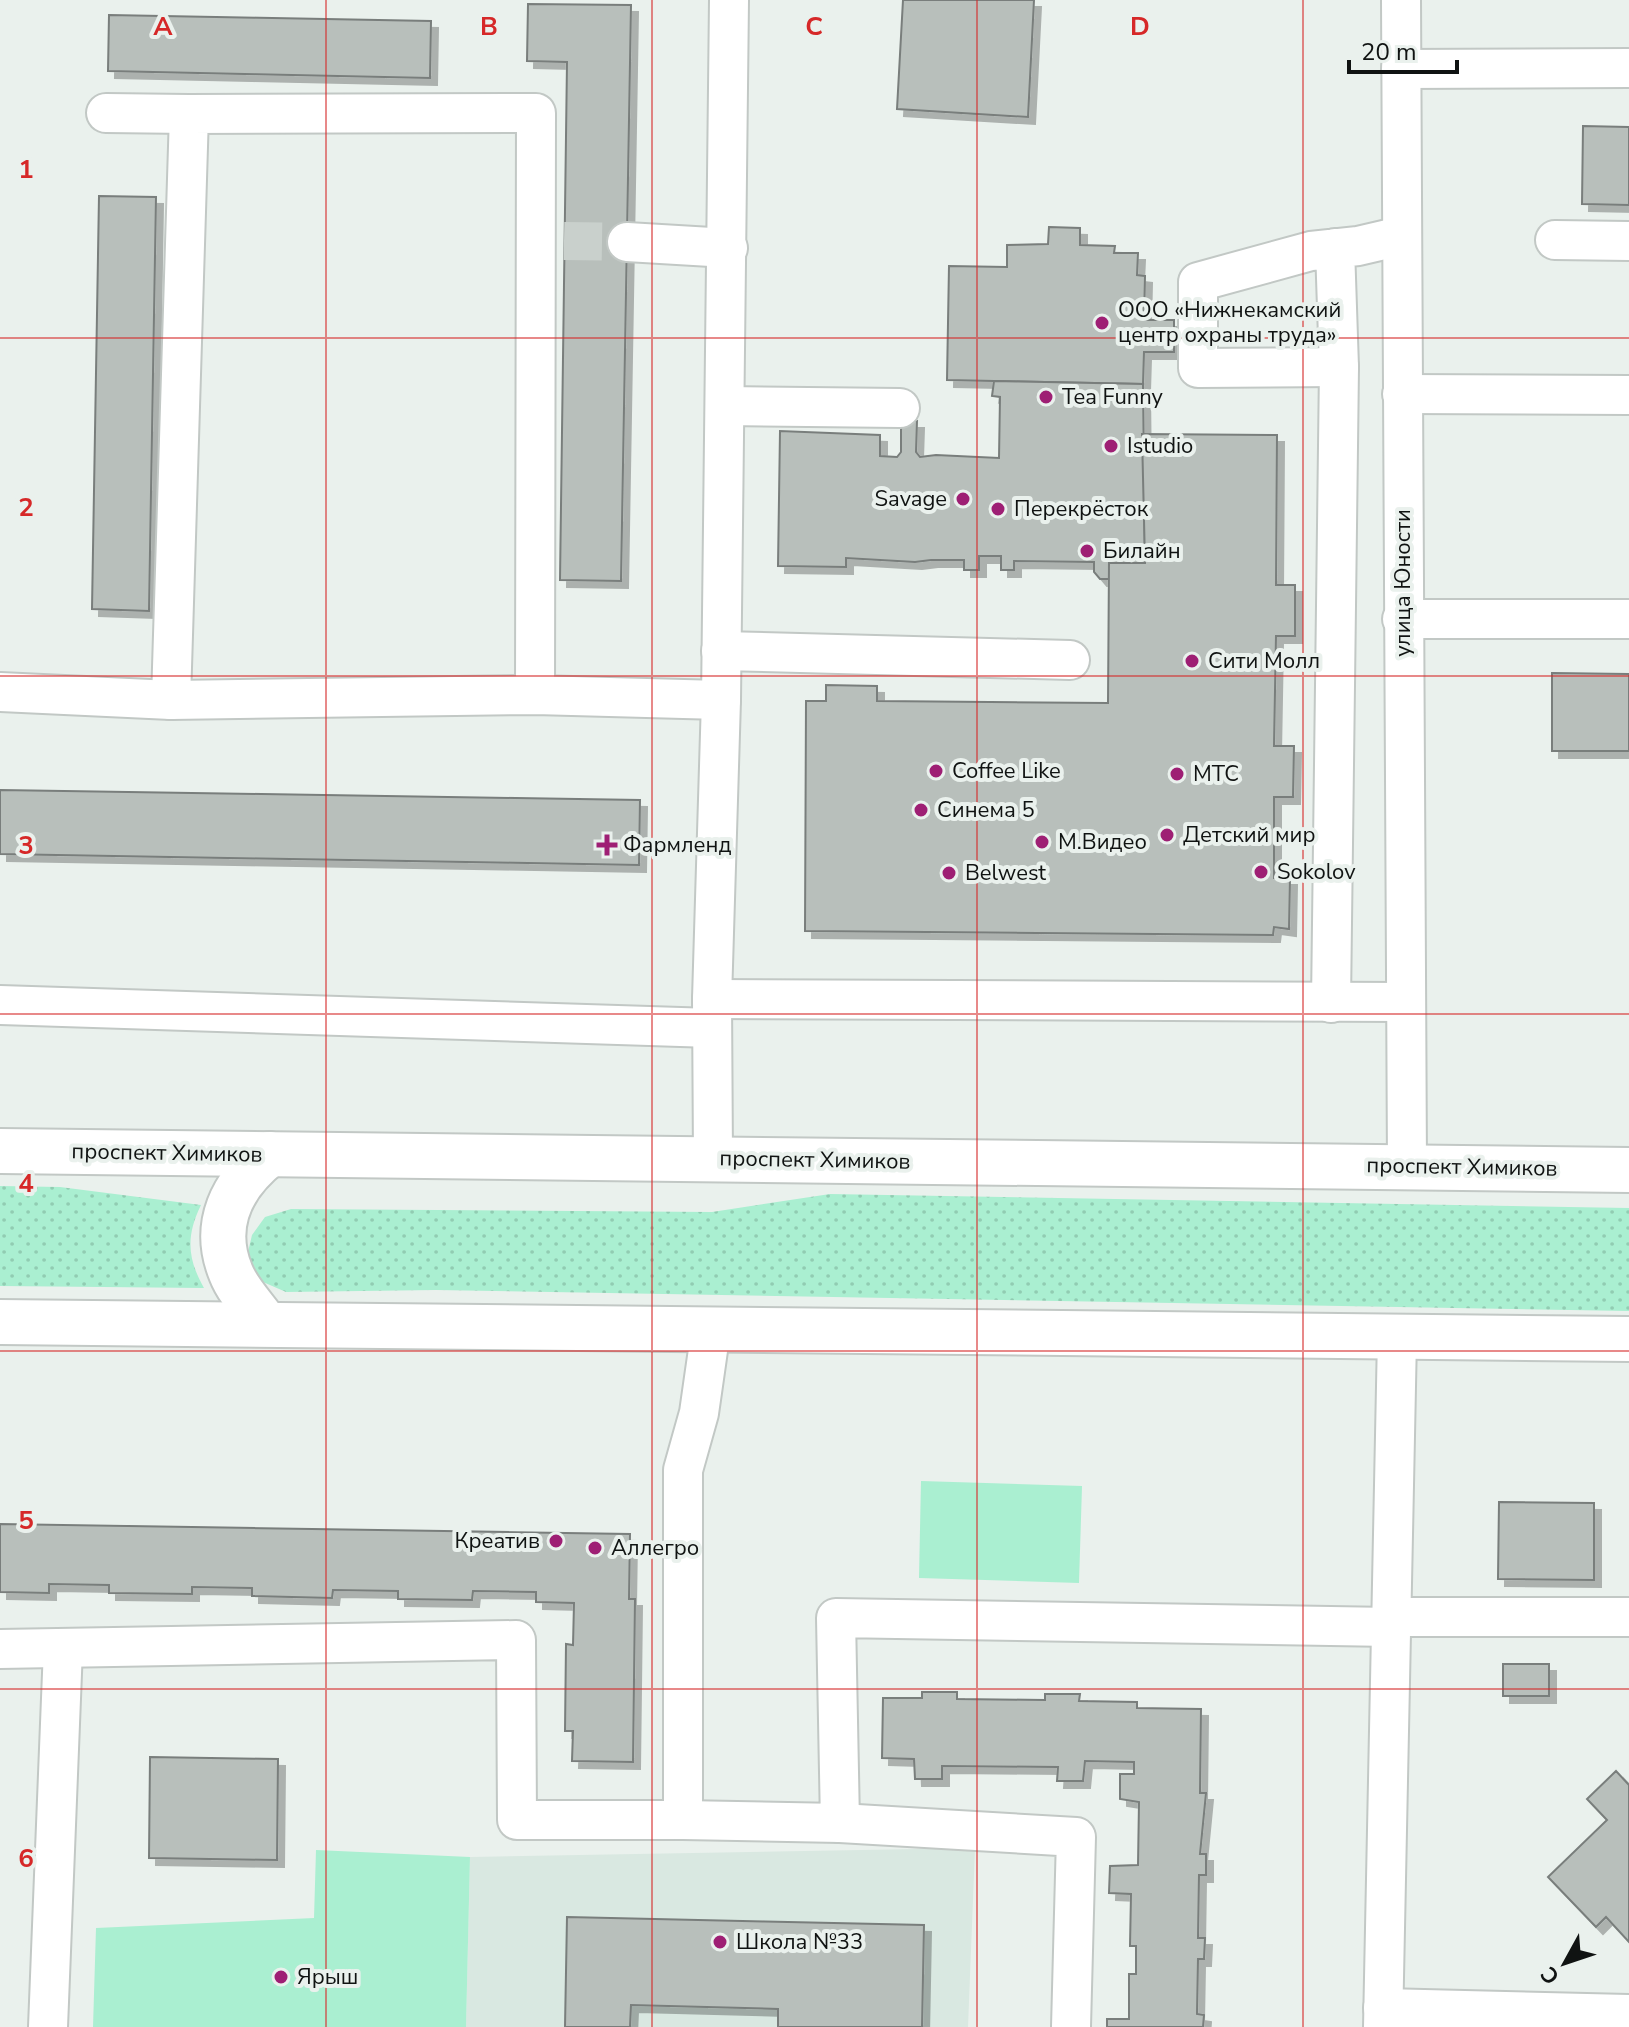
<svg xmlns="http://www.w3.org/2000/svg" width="1629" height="2027" viewBox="0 0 1629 2027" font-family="'Nunito Sans',sans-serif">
<defs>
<pattern id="grass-dots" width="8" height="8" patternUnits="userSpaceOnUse" patternTransform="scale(2)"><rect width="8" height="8" fill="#aaefd1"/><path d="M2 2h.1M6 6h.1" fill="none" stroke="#91ccb2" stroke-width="1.8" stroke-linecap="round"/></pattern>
<filter id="shadow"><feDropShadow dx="7" dy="7" stdDeviation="0" flood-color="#0004"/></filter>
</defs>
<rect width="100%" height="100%" fill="#eaf1ed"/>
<polygon fill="#d9e8e1" points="975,1848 968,2027 466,2027 470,1857"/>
<g fill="url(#grass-dots)">
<path d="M0 1186 60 1187 201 1205C186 1236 187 1258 204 1288L0 1286Z"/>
<polygon points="830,1194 1629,1208 1629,1311 436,1290 286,1292 263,1282 252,1268 248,1252 252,1235 265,1217 291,1209 712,1212"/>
</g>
<g fill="#aaefd1">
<polygon points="921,1481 1082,1486 1079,1583 919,1578"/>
<polygon points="316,1850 470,1857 466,2027 93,2027 96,1928 314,1918"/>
</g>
<g fill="#b8bfbb" stroke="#797e7c" stroke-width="2" filter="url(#shadow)">
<polygon points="903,0 1034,0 1028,117 897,109"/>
<polygon points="528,4 631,5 621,581 560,580 567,62 527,61"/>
<polygon points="109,15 431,21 430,78 108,71"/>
<polygon points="1583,126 1629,127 1629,205 1582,204"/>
<polygon points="99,196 156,197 149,611 92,609"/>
<polygon points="1049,227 1080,228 1080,245 1115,246 1114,253 1138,253 1137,275 1145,276 1144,320 1174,320 1174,352 1144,352 1143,384 947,380 949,266 1007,267 1007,245 1048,244"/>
<polygon points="994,381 1143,384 1145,563 1109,563 1109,579 1100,579 1094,572 1094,562 1014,561 1014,570 1001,570 1001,556 979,556 979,570 964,570 964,560 931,560 915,562 846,558 846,567 778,566 780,431 880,435 880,456 897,457 901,452 901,421 917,421 916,452 920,457 936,455 999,458 1000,397 992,396"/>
<polygon points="1142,434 1277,435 1276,585 1295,585 1295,636 1276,636 1274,746 1294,746 1293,797 1274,797 1274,878 1290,878 1289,929 1274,927 1273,935 805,931 806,701 826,701 826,685 877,686 877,701 1108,703 1109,563 1145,563"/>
<polygon points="1552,673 1629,674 1629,751 1552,751"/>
<polygon points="0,790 640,800 639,865 0,854"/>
<polygon points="1499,1502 1594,1503 1594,1580 1498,1579"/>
<polygon points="0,1524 630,1534 629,1599 635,1599 633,1762 572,1761 573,1731 565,1731 566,1644 573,1645 574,1603 536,1602 536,1592 473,1591 472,1600 398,1599 398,1591 333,1590 332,1598 252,1596 252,1588 192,1587 192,1594 109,1593 109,1585 49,1584 49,1593 0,1592"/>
<rect x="1503" y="1664" width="46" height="32"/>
<polygon points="922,1692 957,1692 957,1699 1045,1700 1045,1694 1080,1694 1079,1701 1137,1702 1137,1708 1201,1709 1200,1793 1206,1793 1200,1854 1206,1854 1206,1875 1199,1875 1198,1938 1205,1938 1204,1959 1198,1959 1197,2014 1204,2015 1203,2027 1107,2027 1107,2019 1129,2019 1129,1974 1136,1974 1136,1946 1130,1946 1131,1894 1109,1893 1110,1866 1138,1865 1139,1802 1120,1799 1120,1774 1134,1774 1134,1762 1085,1761 1083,1781 1057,1781 1058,1767 942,1766 942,1779 915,1779 914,1759 882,1758 883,1698 922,1698"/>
<polygon points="150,1757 278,1759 277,1860 149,1858"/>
<polygon points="1616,1771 1629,1785 1629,1942 1606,1917 1596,1927 1548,1877 1607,1820 1587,1799"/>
<polygon points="567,1917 924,1925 922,2027 778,2027 778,2009 631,2005 630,2027 565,2027"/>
</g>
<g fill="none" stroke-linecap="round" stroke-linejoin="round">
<polyline stroke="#c9d0cc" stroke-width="38" stroke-dasharray="38 19" stroke-linecap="butt" points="564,241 627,242"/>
<g stroke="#c2c8c5" stroke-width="42">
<g id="minor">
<polyline points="1401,0 1407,1166"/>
<polyline points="1401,69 1629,68"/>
<polyline points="106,113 189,114"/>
<polyline points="1555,240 1629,241"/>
<polyline points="627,242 728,248"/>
<polyline points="1335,248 1339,367 1198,368 1198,282 1311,251 1358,246 1401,236"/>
<polyline points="1402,394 1629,395"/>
<polyline points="726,406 900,408"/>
<polyline points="1402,619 1629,619"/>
<polyline points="721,651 1070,660"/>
<polyline points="0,692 171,700 535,695 721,700"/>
<polyline points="171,700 189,114 536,113 535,695"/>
<polyline points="712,999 1406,1002"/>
<polyline points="1331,1003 1339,367"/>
<polyline points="0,1005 712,1028"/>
<polyline points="713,1159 712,999 721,700 729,0"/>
<polyline points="1391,1617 1629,1617"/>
<polyline points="0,1649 516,1640 517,1820 683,1820 683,1470 699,1413 711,1329"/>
<polyline points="683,1820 840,1823 836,1618 1391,1627"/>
<polyline points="840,1823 1076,1837 1071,2027"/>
<polyline points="1383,2008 1629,2014"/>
<polyline points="48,2027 63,1648"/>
<polyline points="1383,2027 1397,1337"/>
</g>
</g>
<g stroke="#c2c8c5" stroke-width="48">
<g id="major">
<polyline points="0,1151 1629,1170"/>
<polyline points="0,1322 1629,1339"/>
<path d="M266 1324C255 1308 238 1291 231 1273 211 1225 232 1184 270 1154"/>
</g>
</g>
<use href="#minor" stroke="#fff" stroke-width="38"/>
<use href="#major" stroke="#fff" stroke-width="44"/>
</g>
<path fill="none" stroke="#d62828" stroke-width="2" stroke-opacity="0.55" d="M326 0V2027M652 0V2027M977 0V2027M1303 0V2027M0 338H1629M0 676H1629M0 1014H1629M0 1351H1629M0 1689H1629"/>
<g fill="#9e1f74" stroke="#eaf1ed" stroke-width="3">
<circle cx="1102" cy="323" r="8"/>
<circle cx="1046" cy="397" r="8"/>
<circle cx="1111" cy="446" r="8"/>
<circle cx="963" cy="499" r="8"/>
<circle cx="998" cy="509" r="8"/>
<circle cx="1087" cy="551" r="8"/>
<circle cx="1192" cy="661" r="8"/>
<circle cx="936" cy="771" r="8"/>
<circle cx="1177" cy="774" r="8"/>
<circle cx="921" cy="810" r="8"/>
<circle cx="1167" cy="835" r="8"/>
<circle cx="1042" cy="842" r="8"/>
<path d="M603 833h8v8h8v8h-8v8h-8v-8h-8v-8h8z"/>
<circle cx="1261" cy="872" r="8"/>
<circle cx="949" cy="873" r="8"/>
<circle cx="556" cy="1541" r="8"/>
<circle cx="595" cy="1548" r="8"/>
<circle cx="720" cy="1942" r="8"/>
<circle cx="281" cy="1977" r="8"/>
</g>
<g text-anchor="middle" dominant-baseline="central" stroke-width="8" stroke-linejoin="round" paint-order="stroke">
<g font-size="22" fill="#101312" stroke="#eaf1ed" text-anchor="start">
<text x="1118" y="310">ООО «Нижнекамский<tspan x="1118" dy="25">центр охраны труда»</tspan></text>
<text x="1062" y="397">Tea Funny</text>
<text x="1127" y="446">Istudio</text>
<text x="947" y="499" text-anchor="end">Savage</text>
<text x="1014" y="509">Перекрёсток</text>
<text x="1103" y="551">Билайн</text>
<text x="1208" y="661">Сити Молл</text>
<text x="952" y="771">Coffee Like</text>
<text x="1193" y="774">МТС</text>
<text x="937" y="810">Синема 5</text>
<text x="1183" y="835">Детский мир</text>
<text x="1058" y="842">М.Видео</text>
<text x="623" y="845">Фармленд</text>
<text x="1277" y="872">Sokolov</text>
<text x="965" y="873">Belwest</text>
<text x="540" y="1541" text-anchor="end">Креатив</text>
<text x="611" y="1548">Аллегро</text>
<text x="736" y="1942">Школа №33</text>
<text x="297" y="1977">Ярыш</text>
</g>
<g font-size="22" fill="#101312" stroke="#eaf1ed">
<text transform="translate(1403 583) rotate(-90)">улица Юности</text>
<text transform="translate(167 1153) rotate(1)">проспект Химиков</text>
<text transform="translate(815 1160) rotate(1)">проспект Химиков</text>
<text transform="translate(1462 1167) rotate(1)">проспект Химиков</text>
</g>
</g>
<g font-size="26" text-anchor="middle" font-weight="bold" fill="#d62828" stroke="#eaf1ed" stroke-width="8" stroke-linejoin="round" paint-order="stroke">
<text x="163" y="35">A</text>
<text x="489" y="35">B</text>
<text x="814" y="35">C</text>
<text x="1140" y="35">D</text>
<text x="26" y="178">1</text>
<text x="26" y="516">2</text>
<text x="26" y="854">3</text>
<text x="26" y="1192">4</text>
<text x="26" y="1529">5</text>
<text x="26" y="1867">6</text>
</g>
<g transform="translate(1565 1963) rotate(230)" stroke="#eaf1ed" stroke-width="6" paint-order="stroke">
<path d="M0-6L14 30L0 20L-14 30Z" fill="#101312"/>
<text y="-12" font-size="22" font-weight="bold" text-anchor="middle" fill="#101312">С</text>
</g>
<path d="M1349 60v12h108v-12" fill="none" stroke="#101312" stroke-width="4"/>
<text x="1361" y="60" font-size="24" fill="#101312" stroke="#eaf1ed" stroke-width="6" paint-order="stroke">20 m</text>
</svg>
